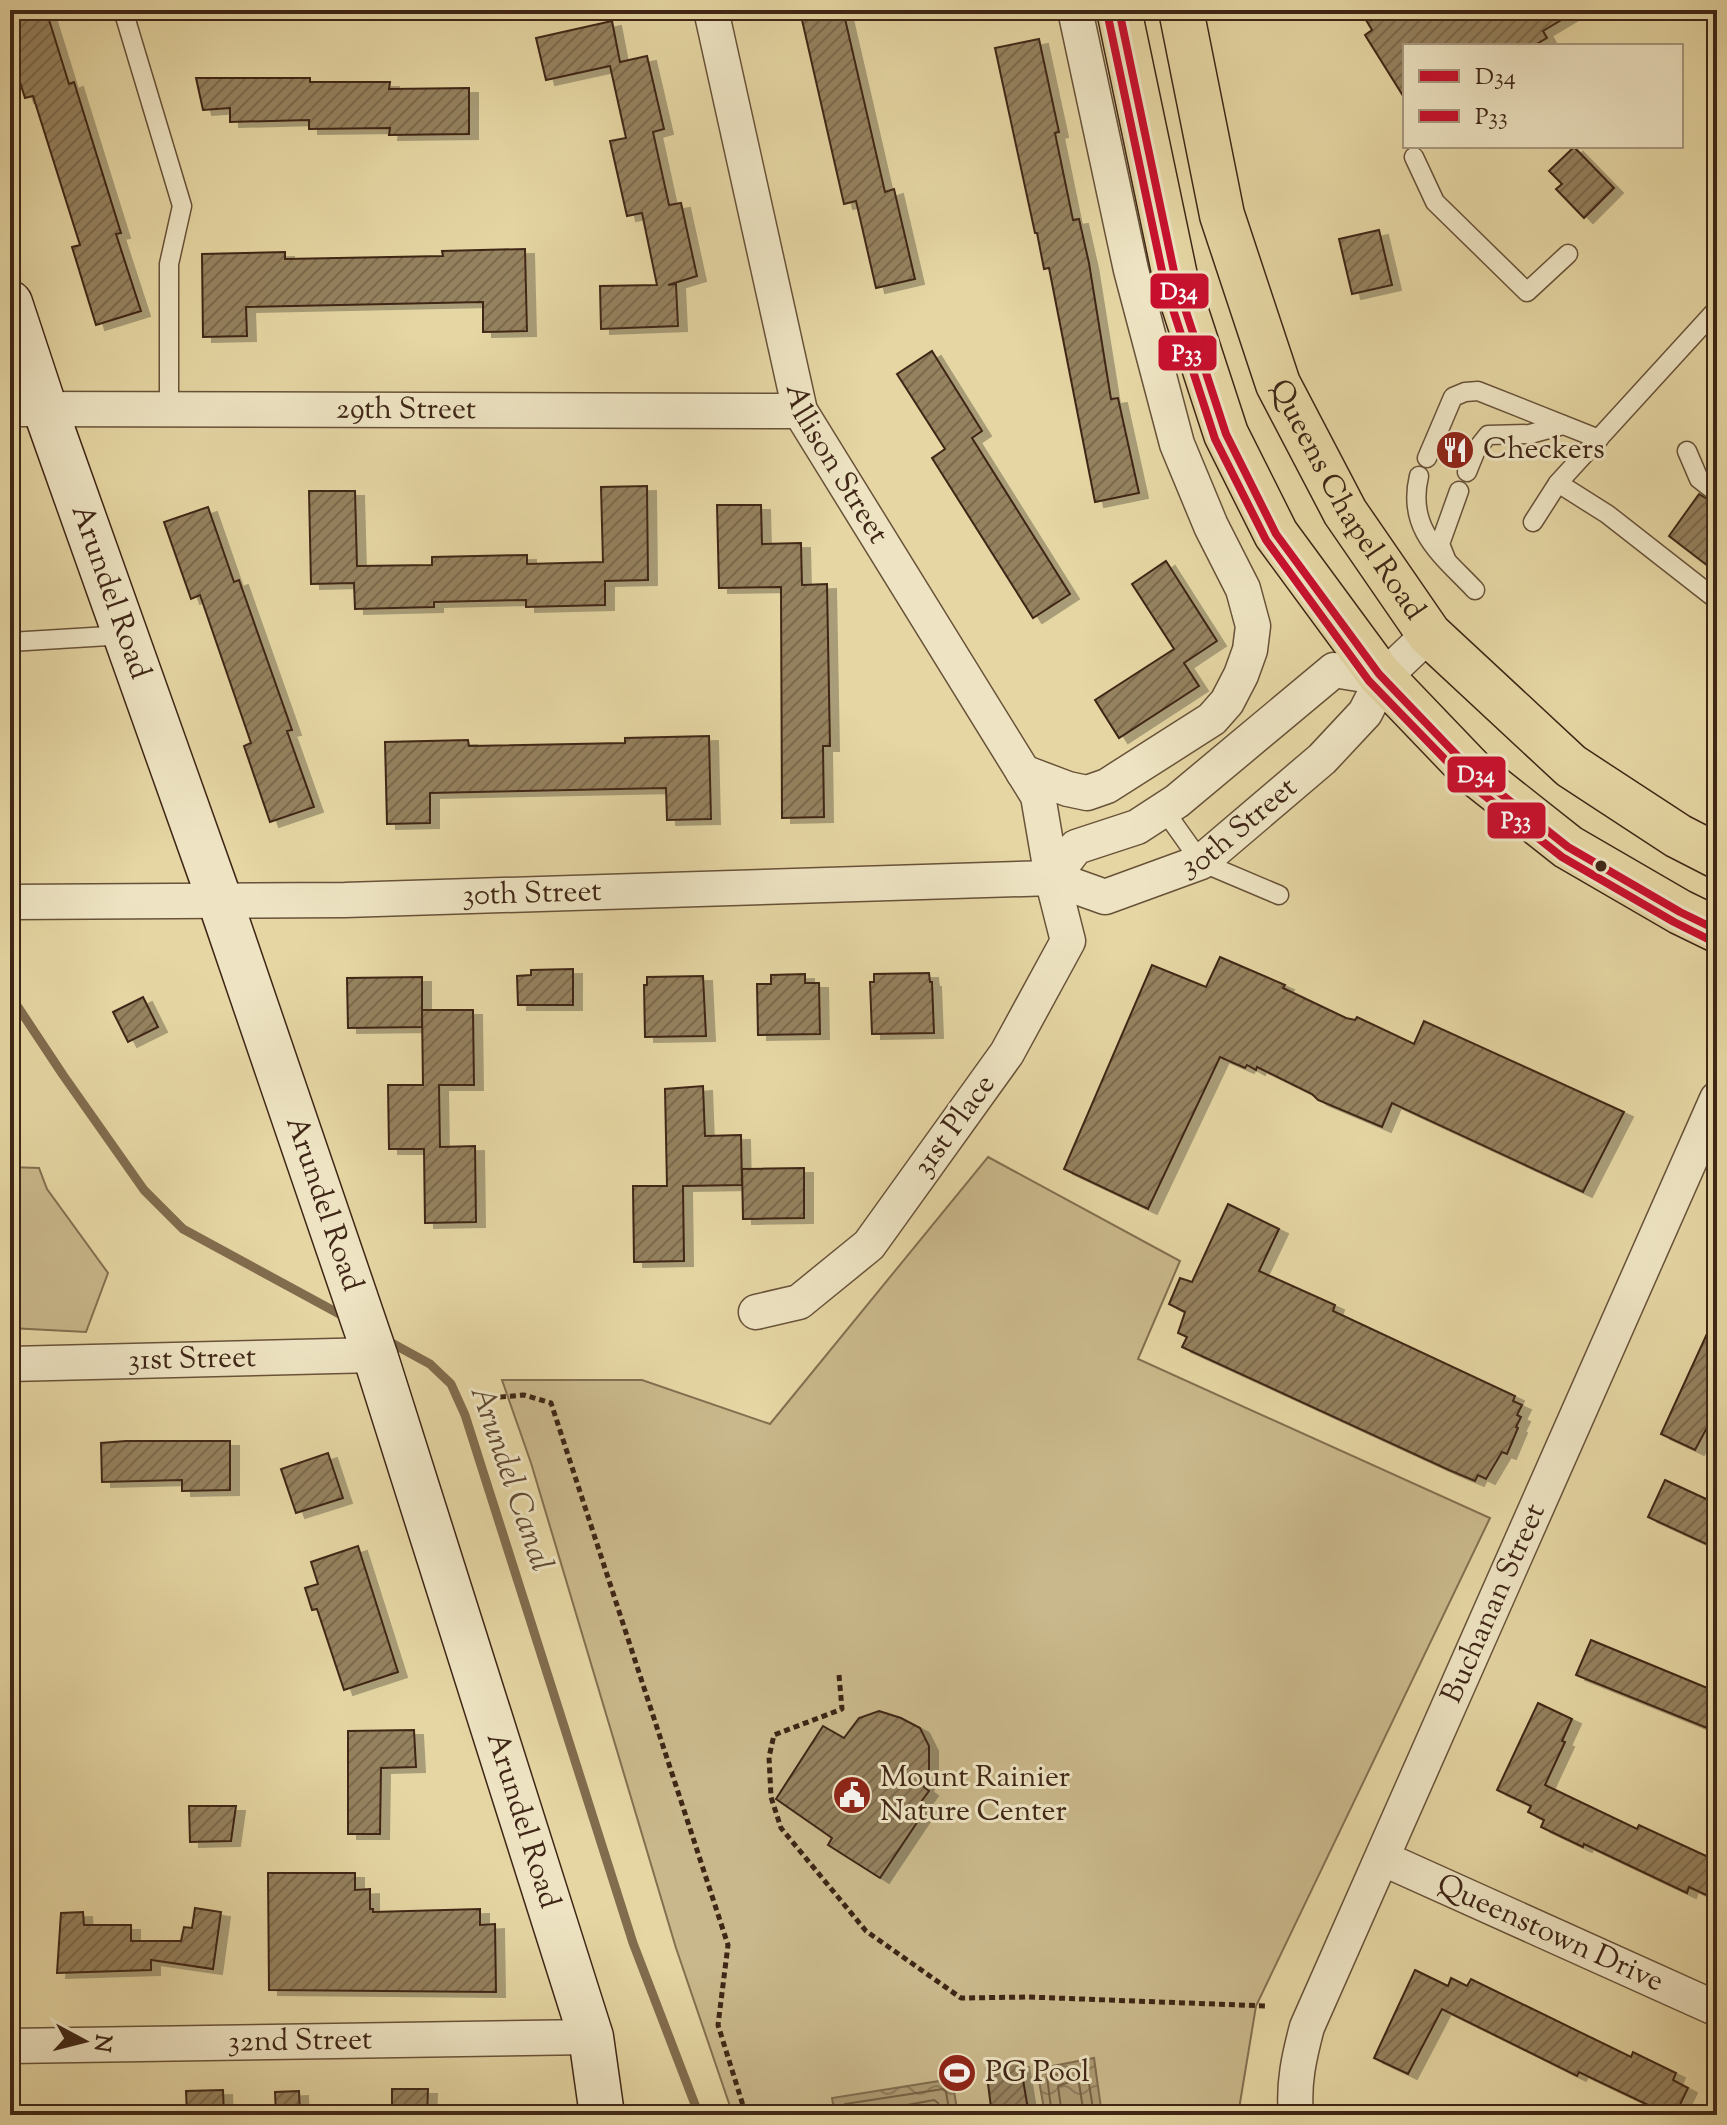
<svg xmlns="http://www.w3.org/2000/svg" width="1727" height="2125" viewBox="0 0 1727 2125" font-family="'Sorts Mill Goudy',serif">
<defs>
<pattern id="water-waves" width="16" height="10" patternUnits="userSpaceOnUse" patternTransform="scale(2)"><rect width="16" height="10" fill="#ad9a73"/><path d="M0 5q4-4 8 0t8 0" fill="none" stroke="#8e7d5d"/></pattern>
<pattern id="building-hatch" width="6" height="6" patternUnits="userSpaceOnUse" patternTransform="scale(2)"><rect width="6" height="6" fill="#95825f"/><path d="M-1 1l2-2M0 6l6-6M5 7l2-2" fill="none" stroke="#7b6a4d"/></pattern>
<filter id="shadow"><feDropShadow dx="9" dy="5" stdDeviation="0" flood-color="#0004"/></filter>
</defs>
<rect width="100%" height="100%" fill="#e5d6a3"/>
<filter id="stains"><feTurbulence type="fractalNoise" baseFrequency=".0025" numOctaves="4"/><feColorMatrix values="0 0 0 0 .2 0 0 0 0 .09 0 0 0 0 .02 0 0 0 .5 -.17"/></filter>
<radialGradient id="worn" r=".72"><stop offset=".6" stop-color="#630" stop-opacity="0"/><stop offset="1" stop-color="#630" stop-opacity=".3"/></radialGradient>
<g fill="#c9b88b" stroke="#846f50" stroke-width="2">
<polygon points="988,1157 1180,1261 1138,1359 1490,1518 1256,2006 1238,2115 733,2115 676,1948 531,1463 502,1380 642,1380 770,1424"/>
<polygon points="10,1167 39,1168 47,1189 108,1273 86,1332 10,1328"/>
</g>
<g fill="url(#water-waves)" stroke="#816c4e" stroke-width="2">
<polygon points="1094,2058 1102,2115 1045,2115 1037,2069"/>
<polygon points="952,2079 958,2115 835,2115 832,2098"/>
</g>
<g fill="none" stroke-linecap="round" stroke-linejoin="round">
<g stroke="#766044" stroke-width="2">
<polyline points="842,2115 842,2107 845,2104 943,2089 946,2092 950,2115"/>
<polyline points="853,2115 934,2100 938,2103 940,2115"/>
<polyline points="1052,2115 1047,2077 1084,2068 1087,2071 1094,2115"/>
<polyline points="1062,2115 1058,2086 1075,2080 1079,2083 1084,2115"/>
</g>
<g stroke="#816c4e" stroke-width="9">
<polyline points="10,995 63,1075 144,1190 183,1229 345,1317"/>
<polyline points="386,1340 430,1364 451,1384 465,1415 633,1943 699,2115"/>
</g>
</g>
<g fill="url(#building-hatch)" stroke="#3f2616" stroke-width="2" filter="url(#shadow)">
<polygon points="38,10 46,10 69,84 74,82 121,233 116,234 141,311 96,325 72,247 80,245 33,96 25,98 10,50 10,19"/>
<polygon points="843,10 885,192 894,189 915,279 876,288 856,201 844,204 802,20"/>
<polygon points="1360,10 1578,10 1543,31 1547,38 1533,46 1405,46 1405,99 1365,35 1372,30"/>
<polygon points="612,21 620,62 647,56 664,129 653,132 669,205 681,203 697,276 668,285 676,284 678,326 601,329 600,286 657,285 642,213 627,216 610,141 626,138 610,66 546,80 536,38"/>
<polygon points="1039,39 1059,132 1055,133 1073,220 1079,219 1089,263 1111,399 1118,398 1139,493 1095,502 1049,268 1044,269 1037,233 1035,233 995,48"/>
<polygon points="196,78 310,78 310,82 390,82 389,89 469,88 469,134 389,135 390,128 309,129 309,120 230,122 230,108 203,110"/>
<polygon points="1574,147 1614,188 1584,218 1556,189 1562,184 1549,171"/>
<polygon points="1379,230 1392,285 1352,294 1339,239"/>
<polygon points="525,249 527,331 483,332 483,302 246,307 247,336 203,337 202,254 285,252 285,259 443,256 442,251"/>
<polygon points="932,351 982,431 972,438 1070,594 1033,618 932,458 945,449 897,374"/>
<polygon points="647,486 648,580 605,581 605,605 526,607 526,600 434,602 434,607 355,609 354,583 311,584 309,491 355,491 357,566 432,565 432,557 527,555 527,564 603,562 601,487"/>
<polygon points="1699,494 1717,505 1717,573 1669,536"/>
<polygon points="717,505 761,505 762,544 801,543 802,585 827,584 830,746 823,746 824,817 782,818 781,587 719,588"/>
<polygon points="208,507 234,582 239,580 292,730 287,731 314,807 270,822 244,746 251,743 200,595 191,599 164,522"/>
<polygon points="1166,561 1217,641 1184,663 1199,686 1119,738 1095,700 1174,649 1132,584"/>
<polygon points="709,736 711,819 667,820 666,788 430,793 430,823 387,824 385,742 468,740 469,746 625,743 625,738"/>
<polygon points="1220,957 1285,985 1283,988 1346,1018 1355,1020 1357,1017 1414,1044 1424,1021 1624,1112 1583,1192 1392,1103 1382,1127 1318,1100 1312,1094 1257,1067 1256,1070 1247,1065 1245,1068 1220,1057 1148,1209 1064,1169 1152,965 1206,987"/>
<polygon points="573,969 573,1005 518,1005 517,976 531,975 531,970"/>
<polygon points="929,973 930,982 932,982 934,1033 872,1034 870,982 874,982 874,974"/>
<polygon points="805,974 805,983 819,983 820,1034 758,1035 757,984 771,984 771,975"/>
<polygon points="703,976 706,1036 645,1037 644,985 647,985 647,977"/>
<polygon points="422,977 422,1027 348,1028 347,978"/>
<polygon points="143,997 158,1027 128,1042 113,1012"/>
<polygon points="422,1010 473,1010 474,1085 439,1085 440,1147 475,1146 476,1222 425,1223 424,1149 389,1149 388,1085 423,1085"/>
<polygon points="703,1086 705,1136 741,1135 742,1185 683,1186 684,1261 634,1262 633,1186 667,1186 665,1089"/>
<polygon points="804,1168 804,1218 743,1219 742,1169"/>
<polygon points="1228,1204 1279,1229 1259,1271 1335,1305 1333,1311 1515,1396 1513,1401 1522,1405 1517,1415 1521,1417 1516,1427 1518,1428 1507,1454 1502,1452 1486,1479 1478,1475 1475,1481 1449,1470 1182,1347 1187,1337 1178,1333 1185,1312 1169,1304 1180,1278 1192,1282"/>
<polygon points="1717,1312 1717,1409 1695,1450 1661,1434"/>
<polygon points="126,1441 230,1441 230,1490 182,1491 182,1480 102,1482 101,1443"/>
<polygon points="328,1453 343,1498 296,1513 281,1469"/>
<polygon points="1665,1480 1717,1504 1717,1549 1648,1517"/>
<polygon points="358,1546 398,1672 344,1690 317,1609 312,1610 305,1588 318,1584 311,1562"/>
<polygon points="1591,1640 1717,1692 1717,1732 1576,1675"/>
<polygon points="1538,1703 1572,1719 1562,1741 1565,1742 1545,1785 1637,1829 1639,1825 1717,1861 1717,1900 1689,1887 1687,1893 1584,1844 1583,1847 1541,1827 1544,1820 1528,1812 1531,1806 1497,1790"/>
<polygon points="879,1711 901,1718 920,1728 929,1746 929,1770 924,1787 929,1791 921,1802 928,1806 880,1878 828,1845 832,1838 776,1799 823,1726 844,1738 859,1718"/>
<polygon points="414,1730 416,1767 381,1768 380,1834 348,1834 348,1731"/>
<polygon points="189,1806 236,1806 231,1841 190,1842"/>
<polygon points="268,1873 355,1873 355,1890 370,1889 370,1909 373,1909 373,1912 480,1909 480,1925 495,1924 496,1992 269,1990"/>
<polygon points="195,1908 221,1912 213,1969 151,1960 151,1970 57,1973 61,1913 83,1912 84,1925 131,1925 131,1941 181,1941 184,1927 192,1928"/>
<polygon points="1415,1970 1448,1986 1451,1978 1467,1986 1471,1979 1631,2057 1633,2052 1676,2073 1673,2080 1688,2088 1675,2115 1669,2115 1579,2072 1577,2076 1442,2009 1408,2074 1374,2058"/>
<polygon points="1020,2062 1029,2115 992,2115 986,2068"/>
<polygon points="392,2089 428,2089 427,2115 392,2115"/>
<polygon points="223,2090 224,2115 187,2115 186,2091"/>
<polygon points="299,2091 300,2115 276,2115 275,2092"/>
</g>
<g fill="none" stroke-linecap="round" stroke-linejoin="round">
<g stroke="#685239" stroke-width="21">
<g id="lane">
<polyline points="123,10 182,206 169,264 169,409"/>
<polyline points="1414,157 1435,202 1527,292 1568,254"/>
<polyline points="1687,451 1699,479 1717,493"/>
<polyline points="1427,458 1453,397 1465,392 1478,391 1599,439"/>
<polyline points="1467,472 1476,450 1488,435 1530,434 1563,425"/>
<path d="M1419 476C1406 530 1442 555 1475 590"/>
<polyline points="1558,483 1607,514 1717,600"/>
<polyline points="1533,522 1558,483 1717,309"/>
<polyline points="1446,559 1440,544 1459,491"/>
<polyline points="10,642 125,635"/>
<polyline points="1164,810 1201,862 1279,895"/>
</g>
</g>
<g stroke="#685239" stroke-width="37">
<g id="street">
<path id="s1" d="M711 10 800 411 1038 796 1052 878 1068 941 1007 1053 869 1245 799 1302 756 1312"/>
<path id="s2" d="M10 409 800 411"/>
<polyline points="1023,772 1068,789 1087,793 1107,786 1212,719 1227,702 1241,675 1250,650 1253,626 1243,589 1211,526 1177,444 1131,270 1075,10"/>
<polyline points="1052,878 1076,847 1137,827 1177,801 1334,670 1383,678"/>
<path id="s3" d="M10 902 345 900 1052 878 1105 897 1201 862 1322 759 1365 713 1383 678 1429 634"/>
<path id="s4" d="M10 1364 375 1355"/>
<path id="s5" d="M1384 1859 1717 2009"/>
<path id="s6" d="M10 2046 591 2037"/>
<path id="s7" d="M1296 2115C1293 2084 1299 2057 1307 2027L1717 1099"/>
</g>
</g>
<g stroke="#3f2616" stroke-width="47">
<g id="secondary">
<path id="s8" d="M10 303 45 409 220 901 375 1355 591 2037 602 2115"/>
</g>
</g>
<g stroke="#3f2616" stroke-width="47">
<g id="primary">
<polyline points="1119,10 1176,281 1226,434 1276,534 1379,674 1472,771 1568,847 1680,912 1717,930"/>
<path id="s9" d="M1181 10 1222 215 1278 384 1345 512 1429 634 1571 766 1678 836 1717 856"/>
</g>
</g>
<g stroke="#3f2616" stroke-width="5" stroke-dasharray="6 4" stroke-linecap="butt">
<polyline points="490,1398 524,1395 551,1403 728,1945 718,2025 746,2115"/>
<polyline points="839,1675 842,1709 774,1735 769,1757 771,1797 781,1828 866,1931 961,1998 1029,1997 1267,2006"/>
<polyline points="1225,2115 1251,2109 1251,2115"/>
</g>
<use href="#lane" stroke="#eee4c3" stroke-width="18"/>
<use href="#street" stroke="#eee4c3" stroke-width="34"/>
<use href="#secondary" stroke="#eee4c3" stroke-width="44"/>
<use href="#primary" stroke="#e5d6a3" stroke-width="44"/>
<g stroke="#eee4c3" stroke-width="14">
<polyline id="bus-1" points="1119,10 1176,281 1226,434 1276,534 1379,674 1472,771 1568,847 1680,912 1717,930"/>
</g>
<g stroke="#eee4c3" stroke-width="14">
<polyline id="bus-2" points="1107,12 1165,285 1215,439 1266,540 1369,681 1465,780 1562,857 1674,922 1712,941"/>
</g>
<use href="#bus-1" stroke="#c8102e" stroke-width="8"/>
<use href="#bus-2" stroke="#c8102e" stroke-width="8"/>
</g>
<defs>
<g id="restaurant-disc" transform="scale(2)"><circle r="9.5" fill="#8f2418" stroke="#eee4c3"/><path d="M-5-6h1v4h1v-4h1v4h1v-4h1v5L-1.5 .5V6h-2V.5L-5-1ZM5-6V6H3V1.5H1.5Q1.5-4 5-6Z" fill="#fff"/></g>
<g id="civic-disc" transform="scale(2)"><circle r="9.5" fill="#8f2418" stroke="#eee4c3"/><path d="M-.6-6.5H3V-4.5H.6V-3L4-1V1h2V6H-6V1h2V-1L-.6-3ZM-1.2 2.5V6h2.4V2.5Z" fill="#fff"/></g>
<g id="stadium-disc" transform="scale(2)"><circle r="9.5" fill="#8f2418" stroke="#eee4c3"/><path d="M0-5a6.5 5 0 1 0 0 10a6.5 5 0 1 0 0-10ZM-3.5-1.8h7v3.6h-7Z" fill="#fff"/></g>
</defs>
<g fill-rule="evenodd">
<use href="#restaurant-disc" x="1455" y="450"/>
<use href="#civic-disc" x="852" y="1795"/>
<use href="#stadium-disc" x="957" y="2073"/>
</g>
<circle fill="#3f2616" stroke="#eee4c3" stroke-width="3" cx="1601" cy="866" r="7"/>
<g text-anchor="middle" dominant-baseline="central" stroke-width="6" stroke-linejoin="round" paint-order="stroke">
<g font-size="30" fill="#3f2616" stroke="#eee4c3">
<text stroke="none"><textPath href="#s2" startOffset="396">29th Street</textPath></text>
<text stroke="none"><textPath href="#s1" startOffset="474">Allison Street</textPath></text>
<text stroke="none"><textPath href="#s9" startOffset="522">Queens Chapel Road</textPath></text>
<text stroke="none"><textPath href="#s8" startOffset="306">Arundel Road</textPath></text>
<text stroke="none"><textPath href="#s3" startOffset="1252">30th Street</textPath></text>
<text stroke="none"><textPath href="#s3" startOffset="522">30th Street</textPath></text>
<text transform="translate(955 1126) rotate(-54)">31st Place</text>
<text stroke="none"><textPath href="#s8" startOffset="954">Arundel Road</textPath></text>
<text stroke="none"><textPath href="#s4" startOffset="182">31st Street</textPath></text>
<text stroke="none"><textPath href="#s7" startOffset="552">Buchanan Street</textPath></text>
<text stroke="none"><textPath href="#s8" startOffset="1602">Arundel Road</textPath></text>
<text stroke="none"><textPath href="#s5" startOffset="182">Queenstown Drive</textPath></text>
<text stroke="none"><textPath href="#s6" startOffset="290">32nd Street</textPath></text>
</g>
<g font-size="30" fill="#3f2616" stroke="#eee4c3" text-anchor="start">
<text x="1483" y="450">Checkers</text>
<text x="880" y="1778">Mount Rainier<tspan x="880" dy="34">Nature Center</tspan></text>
<text x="985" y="2073">PG Pool</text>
</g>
<g font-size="32" font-style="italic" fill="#604932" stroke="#eee4c3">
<text transform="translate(510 1479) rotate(71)">Arundel Canal</text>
</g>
</g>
<g stroke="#eee4c3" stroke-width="3">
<rect x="1149" y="272" width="61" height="38" rx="8" fill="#c8102e"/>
<rect x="1157" y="334" width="61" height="38" rx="8" fill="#c8102e"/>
<rect x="1446" y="755" width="61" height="39" rx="8" fill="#c8102e"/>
<rect x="1486" y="801" width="61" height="39" rx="8" fill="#c8102e"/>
</g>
<g font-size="22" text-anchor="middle" font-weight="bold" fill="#fff">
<text x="1179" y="299">D34</text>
<text x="1187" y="361">P33</text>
<text x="1476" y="782">D34</text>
<text x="1516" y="828">P33</text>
</g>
<rect width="1727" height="2125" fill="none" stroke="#e5d6a3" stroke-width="40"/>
<rect x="12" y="12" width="1703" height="2101" fill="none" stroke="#3f2616" stroke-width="4"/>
<rect x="20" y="20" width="1687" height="2085" fill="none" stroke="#3f2616" stroke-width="2"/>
<rect x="1403" y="44" width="280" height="104" fill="#eee4c3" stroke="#a8987e" stroke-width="2"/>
<rect x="1419" y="70" width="40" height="12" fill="#c8102e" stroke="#a8987e" stroke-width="2"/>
<text x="1475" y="84" font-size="24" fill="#3f2616">D34</text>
<rect x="1419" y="110" width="40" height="12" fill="#c8102e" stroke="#a8987e" stroke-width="2"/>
<text x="1475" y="124" font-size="24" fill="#3f2616">P33</text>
<g transform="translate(84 2041) rotate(97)" stroke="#eee4c3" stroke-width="6" paint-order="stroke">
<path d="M0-6L14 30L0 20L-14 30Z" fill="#3f2616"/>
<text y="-12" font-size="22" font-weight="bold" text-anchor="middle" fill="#3f2616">N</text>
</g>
<rect width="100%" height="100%" filter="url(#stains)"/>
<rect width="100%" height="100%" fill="url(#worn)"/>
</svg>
